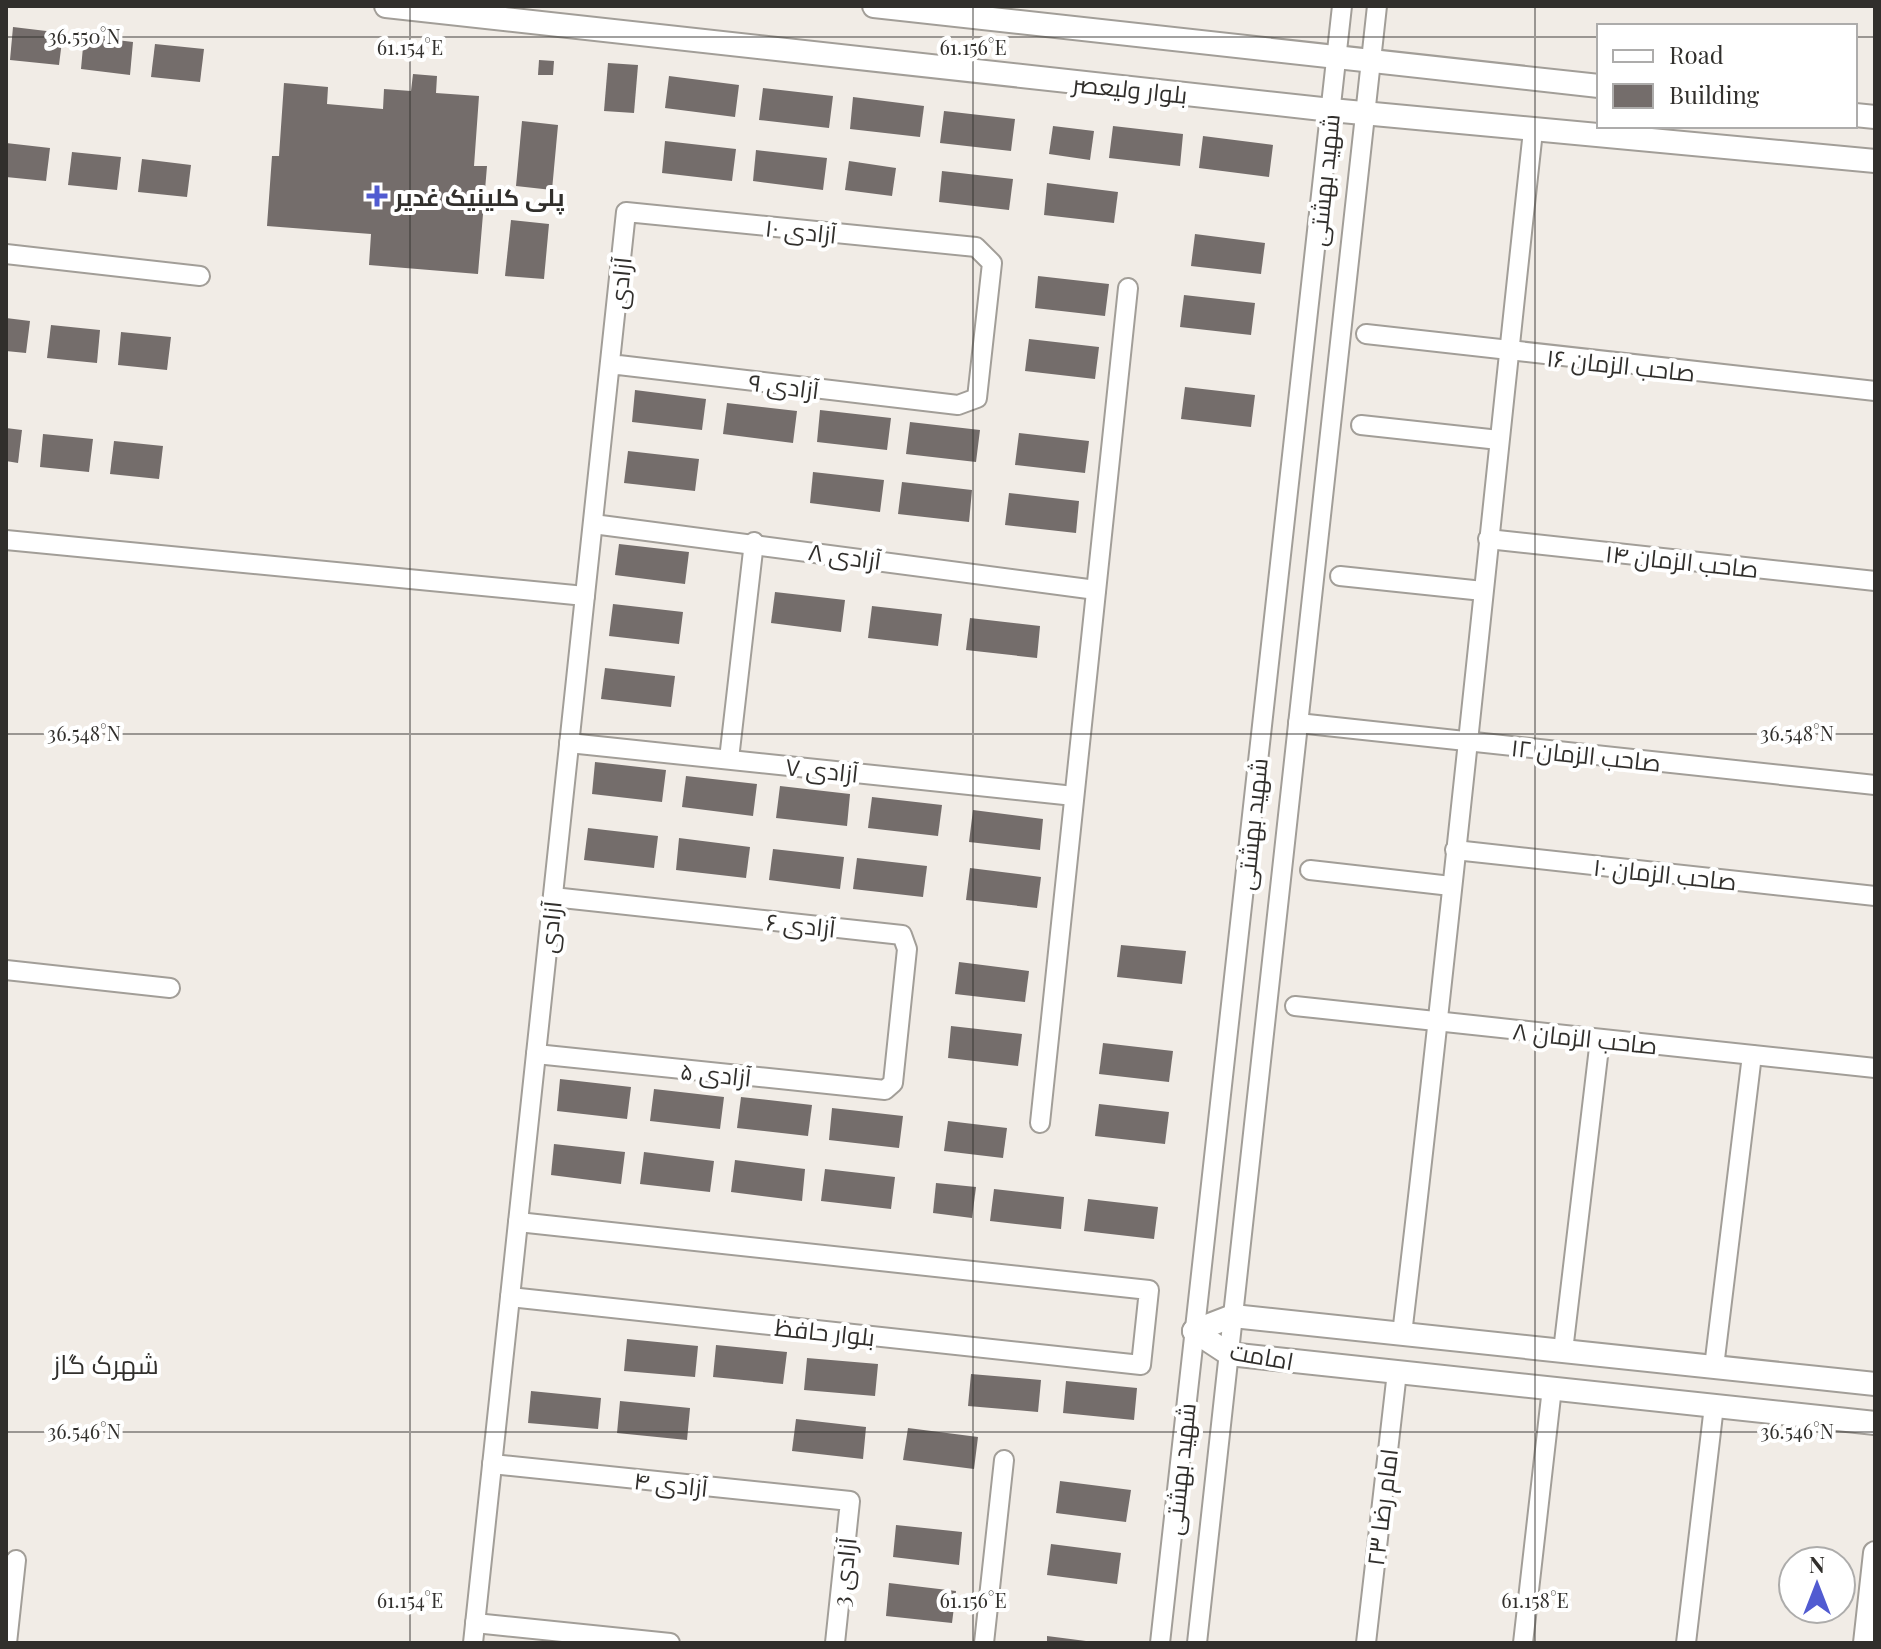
<svg xmlns="http://www.w3.org/2000/svg" width="1881" height="1649" viewBox="0 0 1881 1649" font-family="'Playfair Display',Cairo,serif">
<rect width="100%" height="100%" fill="#f1ece6"/>
<g fill="#746d6b">
<polygon points="13,27 63,33 59,65 10,60"/>
<polygon points="84,36 133,42 130,75 81,69"/>
<polygon points="155,44 204,49 200,82 151,77"/>
<polygon points="539,60 554,61 553,75 538,75"/>
<polygon points="608,63 638,65 634,113 604,111"/>
<polygon points="413,74 437,76 436,93 479,96 474,166 487,166 478,274 369,265 371,234 267,226 272,156 279,156 284,83 328,87 327,104 383,109 384,89 411,91"/>
<polygon points="669,76 739,85 735,117 665,108"/>
<polygon points="763,88 833,96 829,128 759,120"/>
<polygon points="853,97 924,106 920,137 850,129"/>
<polygon points="944,111 1015,119 1011,151 940,143"/>
<polygon points="522,121 558,125 552,190 516,186"/>
<polygon points="1053,126 1094,131 1090,160 1049,154"/>
<polygon points="1113,126 1183,134 1180,166 1109,158"/>
<polygon points="1203,136 1273,145 1269,177 1199,168"/>
<polygon points="665,141 736,149 732,181 662,173"/>
<polygon points="6,143 50,148 46,181 6,177"/>
<polygon points="756,150 827,158 823,190 753,181"/>
<polygon points="72,152 121,157 117,190 68,185"/>
<polygon points="142,159 191,165 187,197 138,192"/>
<polygon points="849,161 896,168 892,196 845,190"/>
<polygon points="942,171 1013,179 1009,210 939,202"/>
<polygon points="1047,183 1118,192 1114,223 1044,215"/>
<polygon points="511,220 549,224 544,279 505,276"/>
<polygon points="1195,234 1265,243 1261,274 1191,266"/>
<polygon points="1038,276 1109,284 1105,316 1035,308"/>
<polygon points="1184,295 1255,303 1251,335 1180,327"/>
<polygon points="6,318 30,321 26,353 6,351"/>
<polygon points="51,325 100,330 97,363 47,358"/>
<polygon points="121,332 171,337 167,370 118,365"/>
<polygon points="1029,339 1099,347 1095,379 1025,371"/>
<polygon points="1185,387 1255,395 1251,427 1181,419"/>
<polygon points="635,390 706,399 702,430 632,422"/>
<polygon points="727,403 797,411 793,443 723,434"/>
<polygon points="820,410 891,418 887,450 817,442"/>
<polygon points="910,422 980,430 976,462 906,454"/>
<polygon points="6,428 22,430 18,463 6,461"/>
<polygon points="1019,433 1089,441 1085,473 1015,465"/>
<polygon points="43,434 93,439 89,472 40,467"/>
<polygon points="114,441 163,446 159,479 110,474"/>
<polygon points="628,451 699,459 695,491 624,483"/>
<polygon points="813,472 884,480 880,512 810,503"/>
<polygon points="902,482 972,490 969,522 898,514"/>
<polygon points="1009,493 1079,501 1076,533 1005,525"/>
<polygon points="619,544 689,552 685,584 615,575"/>
<polygon points="775,592 845,600 841,632 771,623"/>
<polygon points="613,604 683,612 679,644 609,636"/>
<polygon points="872,606 942,614 938,646 868,638"/>
<polygon points="970,618 1040,626 1037,658 966,650"/>
<polygon points="605,668 675,676 671,707 601,699"/>
<polygon points="595,762 666,770 662,802 592,794"/>
<polygon points="686,776 757,784 753,816 682,807"/>
<polygon points="780,786 850,794 847,826 776,818"/>
<polygon points="872,797 942,805 938,836 868,828"/>
<polygon points="973,810 1043,819 1040,850 969,842"/>
<polygon points="588,828 658,836 654,868 584,860"/>
<polygon points="679,838 750,847 746,878 676,870"/>
<polygon points="773,849 844,857 840,889 769,880"/>
<polygon points="857,858 927,866 923,897 853,889"/>
<polygon points="970,868 1041,877 1037,908 966,900"/>
<polygon points="1121,945 1186,951 1182,984 1117,977"/>
<polygon points="959,962 1029,971 1025,1002 955,994"/>
<polygon points="951,1026 1022,1034 1018,1066 948,1058"/>
<polygon points="1103,1043 1173,1051 1169,1082 1099,1074"/>
<polygon points="560,1079 631,1087 627,1119 557,1111"/>
<polygon points="654,1089 724,1097 720,1129 650,1121"/>
<polygon points="741,1097 812,1105 808,1136 737,1128"/>
<polygon points="1099,1104 1169,1112 1165,1144 1095,1136"/>
<polygon points="832,1108 903,1116 899,1148 829,1140"/>
<polygon points="948,1121 1007,1128 1003,1158 944,1151"/>
<polygon points="554,1144 625,1152 621,1184 551,1175"/>
<polygon points="644,1152 714,1161 710,1192 640,1184"/>
<polygon points="735,1160 805,1169 802,1201 731,1192"/>
<polygon points="825,1169 895,1177 891,1209 821,1201"/>
<polygon points="936,1183 976,1187 972,1218 933,1213"/>
<polygon points="994,1189 1064,1197 1061,1229 990,1221"/>
<polygon points="1088,1199 1158,1207 1154,1239 1084,1231"/>
<polygon points="627,1339 698,1346 695,1377 624,1371"/>
<polygon points="716,1345 787,1352 783,1384 713,1377"/>
<polygon points="807,1358 878,1364 875,1396 804,1390"/>
<polygon points="971,1374 1041,1380 1038,1412 968,1406"/>
<polygon points="1066,1381 1137,1388 1134,1420 1063,1413"/>
<polygon points="531,1391 601,1398 598,1429 528,1423"/>
<polygon points="620,1401 690,1408 687,1440 617,1433"/>
<polygon points="796,1419 866,1427 863,1459 792,1451"/>
<polygon points="908,1428 978,1437 974,1469 903,1460"/>
<polygon points="1060,1481 1131,1490 1126,1522 1056,1513"/>
<polygon points="896,1525 962,1532 959,1565 893,1557"/>
<polygon points="1051,1544 1121,1553 1117,1584 1047,1575"/>
<polygon points="889,1583 956,1591 952,1623 886,1616"/>
<polygon points="1047,1636 1086,1641 1086,1643 1047,1643"/>
</g>
<g fill="none" stroke-linecap="round" stroke-linejoin="round">
<g stroke="#a29e98" stroke-width="22">
<g id="minor">
<polyline points="6,254 200,276"/>
<polyline points="1366,334 1875,391"/>
<polyline points="1361,425 1499,440"/>
<polyline points="593,524 1096,590"/>
<polyline points="1488,539 1875,581"/>
<polyline points="6,540 585,596"/>
<polyline points="1340,576 1483,591"/>
<polyline points="1298,723 1875,785"/>
<polyline points="569,743 1074,796"/>
<polyline points="729,759 754,542"/>
<polyline points="1455,850 1875,896"/>
<polyline points="1310,870 1451,886"/>
<polyline points="6,970 170,988"/>
<polyline points="1295,1006 1875,1068"/>
<polyline points="536,1054 885,1090 893,1083 907,949 902,935 553,897"/>
<polyline points="1040,1123 1128,288"/>
<polyline points="510,1297 1141,1365 1149,1290 518,1222"/>
<path d="M1402 1334C1450 933 1489 532 1533 131"/>
<polyline points="1563,1351 1600,1039"/>
<polyline points="1714,1367 1752,1055"/>
<polyline points="492,1464 850,1501 835,1643"/>
<polyline points="475,1623 670,1643"/>
<polyline points="7,1643 16,1560"/>
<polyline points="473,1643 626,212 976,247 992,263 977,398 958,405 610,364"/>
<polyline points="984,1643 1004,1460"/>
<polyline points="1160,1643 1342,6"/>
<polyline points="1197,1643 1377,6"/>
<polyline points="1366,1643 1397,1372"/>
<polyline points="1523,1643 1552,1388"/>
<polyline points="1686,1643 1714,1406"/>
</g>
</g>
<g stroke="#a29e98" stroke-width="26">
<g id="tertiary">
<polyline points="386,6 1331,110 1875,161"/>
<polyline points="874,6 1599,86"/>
<polyline points="1855,115 1875,117"/>
<polyline points="1194,1331 1229,1354 1875,1423"/>
<polyline points="1194,1331 1233,1316 1875,1384"/>
<polyline points="1865,1643 1875,1553"/>
</g>
</g>
<use href="#minor" stroke="#fff" stroke-width="18"/>
<use href="#tertiary" stroke="#fff" stroke-width="22"/>
</g>
<path fill="none" stroke="#312f2c" stroke-width="2" stroke-opacity="0.45" d="M410 6V1643M973 6V1643M1535 6V1643M6 37H1599M1855 37H1875M6 734H1875M6 1432H1875"/>
<path fill="#515bd1" stroke="#fff" stroke-width="3" d="M373 184h8v8h8v8h-8v8h-8v-8h-8v-8h8z"/>
<g text-anchor="middle" dominant-baseline="central" stroke-width="8" stroke-linejoin="round" paint-order="stroke">
<g font-size="24" fill="#312f2c" stroke="#fff">
<text transform="translate(1130 88) rotate(6)">بلوار ولیعصر</text>
<text transform="translate(1323 180) rotate(-84)">شهید بهشتی</text>
<text transform="translate(801 230) rotate(6)">آزادی ۱۰</text>
<text transform="translate(619 283) rotate(-84)">آزادی</text>
<text transform="translate(1621 364) rotate(6)">صاحب الزمان ۱۶</text>
<text transform="translate(784 385) rotate(7)">آزادی ۹</text>
<text transform="translate(845 555) rotate(8)">آزادی ۸</text>
<text transform="translate(1682 560) rotate(6)">صاحب الزمان ۱۴</text>
<text transform="translate(1586 754) rotate(6)">صاحب الزمان ۱۲</text>
<text transform="translate(822 769) rotate(6)">آزادی ۷</text>
<text transform="translate(1251 824) rotate(-84)">شهید بهشتی</text>
<text transform="translate(1665 873) rotate(6)">صاحب الزمان ۱۰</text>
<text transform="translate(801 924) rotate(6)">آزادی ۶</text>
<text transform="translate(549 927) rotate(-84)">آزادی</text>
<text transform="translate(1585 1037) rotate(6)">صاحب الزمان ۸</text>
<text transform="translate(716 1073) rotate(6)">آزادی ۵</text>
<text transform="translate(825 1331) rotate(6)">بلوار حافظ</text>
<text transform="translate(1262 1355) rotate(10)">امامت</text>
<text transform="translate(1179 1469) rotate(-84)">شهید بهشتی</text>
<text transform="translate(671 1483) rotate(6)">آزادی ۴</text>
<text transform="translate(1381 1507) rotate(-83)">امام رضا ۲۳</text>
<text transform="translate(843 1572) rotate(-84)">آزادی 3</text>
</g>
<g font-size="24" font-weight="bold" fill="#312f2c" stroke="#fff" text-anchor="start">
<text x="395" y="196">پلی کلینیک غدیر</text>
</g>
<g font-size="26" fill="#312f2c" stroke="#fff">
<text x="106" y="1363">شهرک گاز</text>
</g>
</g>
<g font-size="20" text-anchor="middle" fill="#312f2c" stroke="#fff" stroke-width="8" stroke-linejoin="round" paint-order="stroke">
<text x="84" y="44">36.550°N</text>
<text x="410" y="55">61.154°E</text>
<text x="973" y="55">61.156°E</text>
<text x="84" y="741">36.548°N</text>
<text x="1797" y="741">36.548°N</text>
<text x="84" y="1439">36.546°N</text>
<text x="1797" y="1439">36.546°N</text>
<text x="410" y="1608">61.154°E</text>
<text x="973" y="1608">61.156°E</text>
<text x="1535" y="1608">61.158°E</text>
</g>
<rect width="1881" height="1649" fill="none" stroke="#312f2c" stroke-width="16"/>
<rect x="1597" y="24" width="260" height="104" fill="#ffffff" stroke="#adacab" stroke-width="2"/>
<rect x="1613" y="50" width="40" height="12" fill="#ffffff" stroke="#adacab" stroke-width="2"/>
<text x="1669" y="64" font-size="24" fill="#312f2c">Road</text>
<rect x="1613" y="84" width="40" height="24" fill="#746d6b" stroke="#adacab" stroke-width="2"/>
<text x="1669" y="104" font-size="24" fill="#312f2c">Building</text>
<g transform="translate(1817 1585)"><circle r="38" fill="#ffffff" stroke="#adacab" stroke-width="2"/>
<path d="M0-6L14 30L0 20L-14 30Z" fill="#515bd1"/>
<text y="-12" font-size="22" font-weight="bold" text-anchor="middle" fill="#312f2c">N</text>
</g>
</svg>
